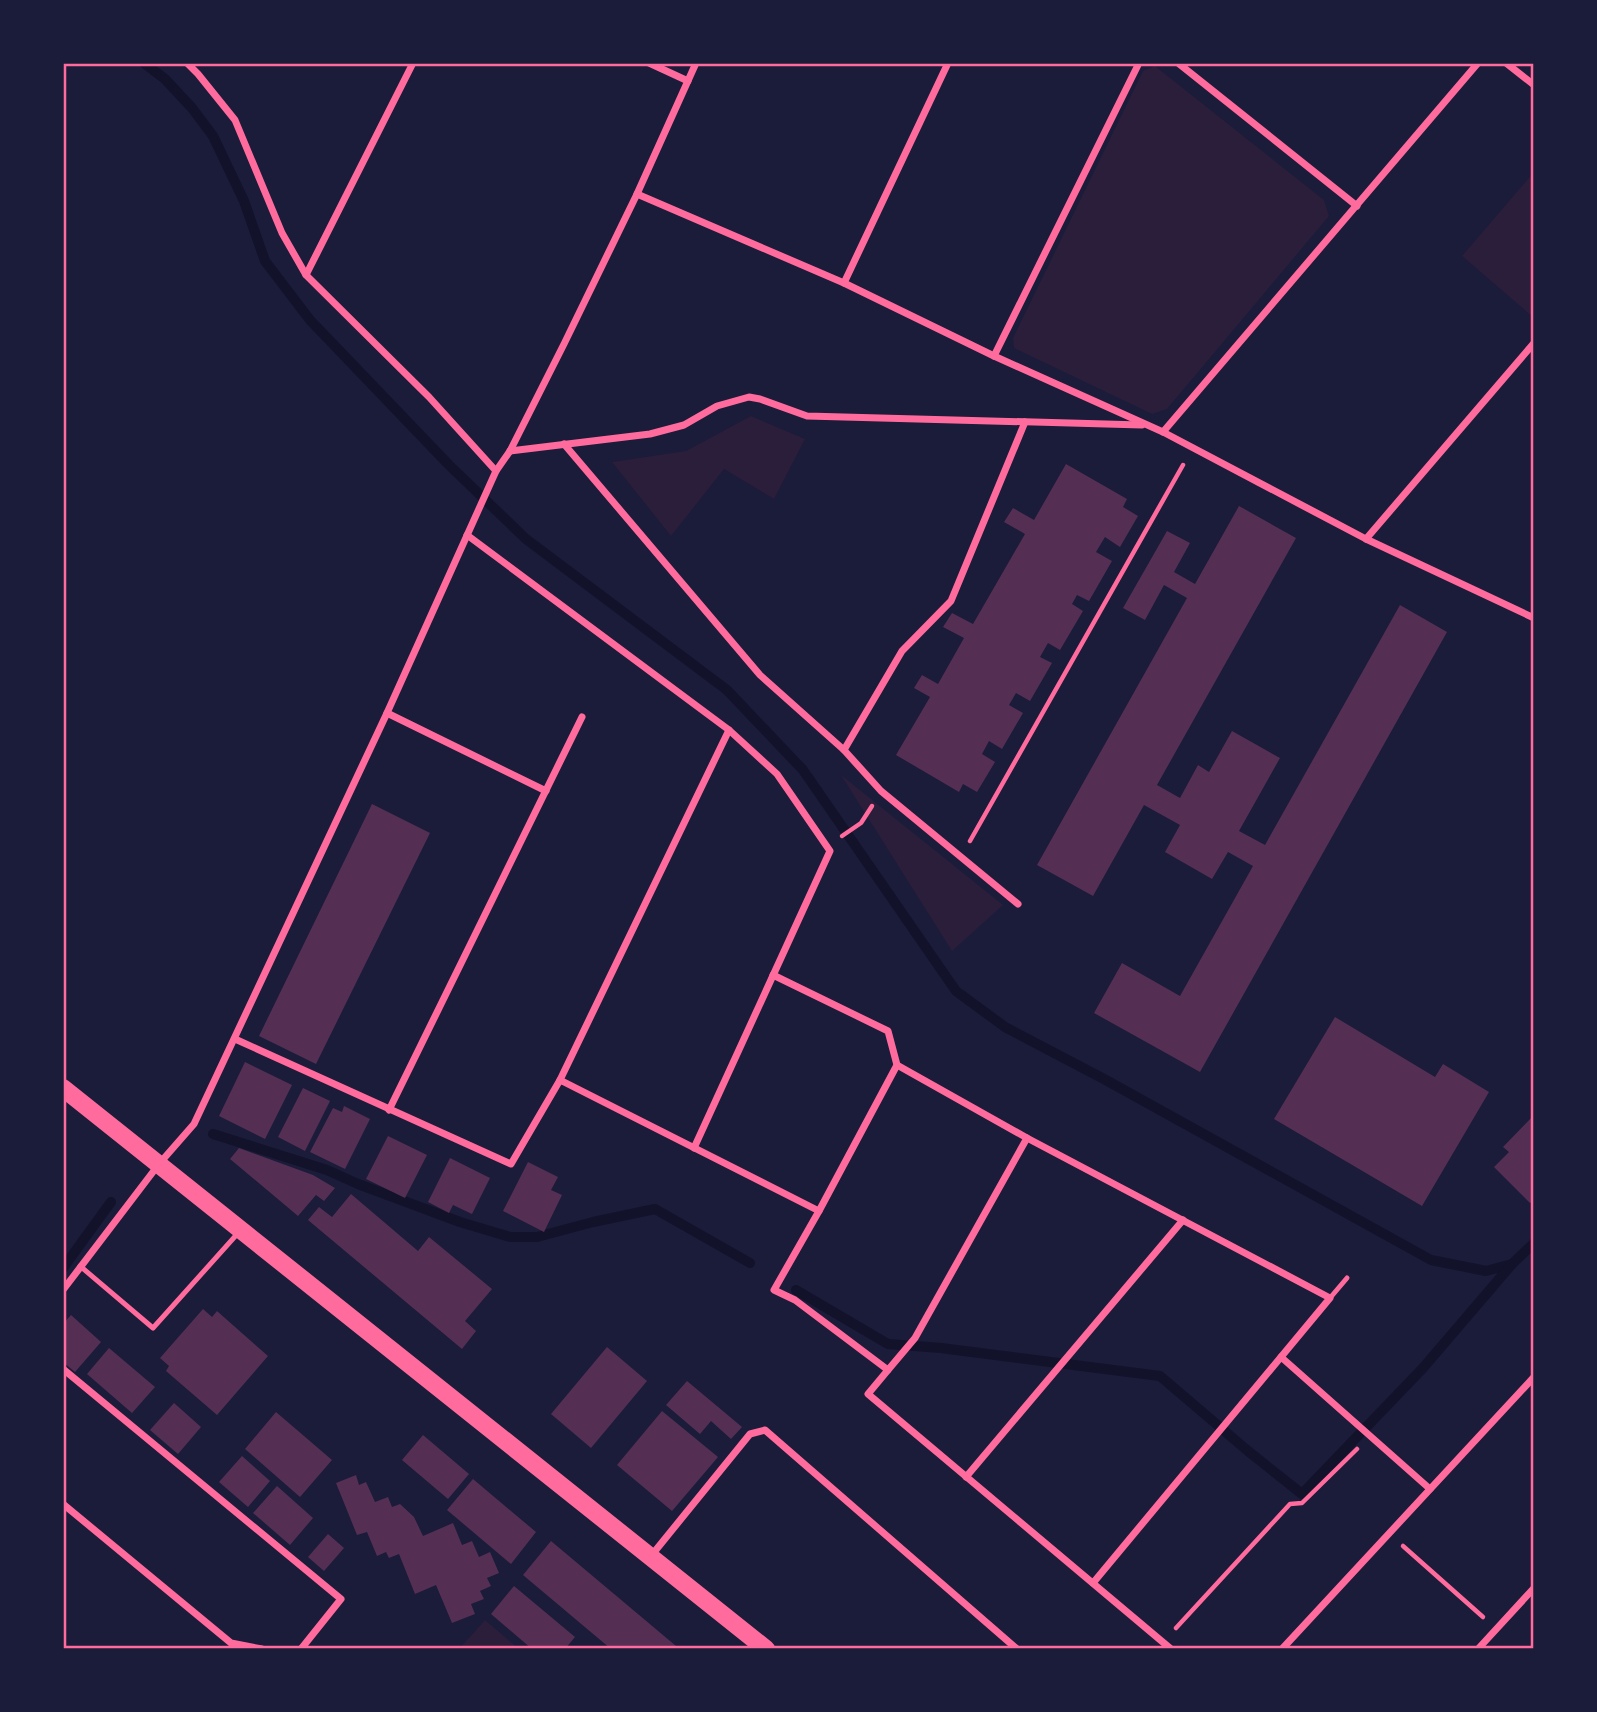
<svg xmlns="http://www.w3.org/2000/svg" width="1597" height="1712" viewBox="0 0 1597 1712" font-family="'DM Sans',sans-serif">
<rect width="100%" height="100%" fill="#1b1b3a"/>
<g fill="#2a1e3b">
<polygon points="1155,66 1324,200 1329,216 1167,409 1152,414 1014,348 1013,338 1143,71"/>
<polygon points="1534,172 1534,318 1462,256"/>
<polygon points="751,416 805,439 774,499 724,469 671,536 612,462 686,451"/>
<polygon points="841,775 1003,905 952,951"/>
<polygon points="485,1620 519,1649 459,1649"/>
</g>
<g fill="none" stroke-linecap="round" stroke-linejoin="round">
<g stroke="#12122b" stroke-width="10">
<polyline points="144,63 165,79 192,108 213,136 244,201 265,261 310,320 449,465 526,539 727,690 803,770 956,991 1005,1027 1104,1079 1431,1260 1486,1271 1512,1264"/>
<polyline points="213,1134 327,1170 358,1184 460,1222 510,1237 537,1237 593,1222 655,1209 750,1263"/>
<polyline points="63,1268 111,1202"/>
<polyline points="796,1290 888,1344 941,1348 1160,1376 1248,1451 1302,1494 1423,1368 1512,1264 1534,1243"/>
</g>
</g>
<g fill="#542f53">
<polygon points="1066,464 1127,499 1123,507 1138,516 1120,547 1105,537 1096,552 1112,561 1089,601 1077,595 1072,604 1083,611 1060,650 1048,643 1040,657 1052,663 1030,701 1016,693 1009,705 1023,713 1002,749 989,741 982,754 995,762 977,792 963,784 959,792 896,755 930,697 914,688 922,675 938,684 964,638 943,627 952,613 973,624 1025,534 1004,522 1013,508 1034,520"/>
<polygon points="1239,506 1296,538 1157,785 1180,798 1198,765 1209,772 1232,731 1280,758 1239,831 1265,845 1400,605 1447,632 1200,1072 1094,1013 1122,963 1180,996 1253,866 1228,852 1212,879 1165,852 1180,825 1144,805 1093,896 1037,865 1187,598 1164,585 1145,620 1123,608 1167,531 1190,543 1174,572 1195,584"/>
<polygon points="372,804 430,833 316,1064 259,1036"/>
<polygon points="1335,1017 1435,1077 1443,1064 1489,1092 1422,1206 1274,1119"/>
<polygon points="245,1062 292,1085 265,1139 219,1116"/>
<polygon points="303,1088 330,1101 305,1151 278,1137"/>
<polygon points="344,1106 370,1119 345,1169 310,1152 333,1108 342,1112"/>
<polygon points="1534,1115 1534,1199 1530,1203 1494,1167 1509,1152 1503,1147"/>
<polygon points="388,1136 427,1155 405,1198 366,1179"/>
<polygon points="239,1148 313,1175 335,1188 324,1201 316,1195 298,1216 230,1159"/>
<polygon points="450,1158 490,1178 472,1214 453,1205 449,1213 428,1202"/>
<polygon points="528,1162 558,1177 551,1190 562,1195 544,1232 503,1211"/>
<polygon points="351,1194 418,1251 429,1237 492,1289 465,1321 476,1331 462,1349 308,1220 319,1207 332,1217"/>
<polygon points="203,1309 212,1317 217,1311 268,1356 217,1415 166,1371 169,1366 160,1358"/>
<polygon points="71,1315 101,1342 75,1372 63,1362 63,1324"/>
<polygon points="607,1347 647,1381 591,1448 551,1414"/>
<polygon points="109,1348 155,1387 132,1413 87,1374"/>
<polygon points="687,1381 742,1427 731,1439 711,1421 700,1434 666,1405"/>
<polygon points="174,1403 201,1427 178,1454 150,1430"/>
<polygon points="662,1411 718,1457 672,1511 617,1465"/>
<polygon points="276,1412 332,1460 300,1497 245,1449"/>
<polygon points="423,1435 469,1474 448,1499 402,1460"/>
<polygon points="242,1456 270,1481 248,1507 219,1482"/>
<polygon points="356,1475 359,1485 366,1482 375,1502 388,1497 392,1507 400,1504 414,1517 423,1536 453,1523 462,1545 472,1541 479,1557 490,1552 499,1573 487,1578 491,1586 480,1591 484,1599 471,1604 475,1614 452,1623 436,1585 415,1594 399,1554 389,1558 386,1552 377,1556 367,1532 357,1535 336,1483"/>
<polygon points="473,1479 536,1532 511,1564 447,1510"/>
<polygon points="277,1486 313,1518 290,1545 253,1513"/>
<polygon points="328,1534 344,1548 324,1571 308,1557"/>
<polygon points="551,1541 676,1646 673,1649 611,1649 523,1575"/>
<polygon points="514,1586 575,1637 565,1649 532,1649 491,1614"/>
</g>
<g fill="none" stroke-linecap="round" stroke-linejoin="round">
<g stroke="#ff6b9d" stroke-width="4.5">
<polyline points="842,836 861,823 872,806"/>
<polyline points="970,841 1183,465"/>
<polyline points="1403,1546 1483,1617"/>
<polyline points="1176,1628 1290,1504 1302,1503 1357,1449"/>
</g>
<g stroke="#ff6b9d" stroke-width="5">
<polyline points="80,1266 153,1328 239,1232"/>
<polyline points="1330,1298 1347,1278"/>
</g>
<g stroke="#ff6b9d" stroke-width="7">
<polyline points="187,63 198,74 235,120 282,233 306,275 429,397 496,471"/>
<polyline points="649,63 688,81"/>
<polyline points="1178,63 1357,206"/>
<polyline points="1506,63 1534,85"/>
<polyline points="637,194 844,283 994,356 1163,432 1366,539 1534,618"/>
<polyline points="306,275 413,63"/>
<polyline points="844,283 948,63"/>
<polyline points="994,356 1139,63"/>
<polyline points="1163,432 1478,63"/>
<polyline points="564,444 760,675 844,750 881,791 1018,904"/>
<polyline points="510,451 650,434 684,425 717,406 749,397 760,399 807,416 1142,425"/>
<polyline points="467,535 729,730 777,774 830,851 694,1148"/>
<polyline points="1366,539 1534,343"/>
<polyline points="387,713 546,791"/>
<polyline points="844,750 902,651 951,601 1025,422"/>
<polyline points="773,975 888,1031 897,1065 819,1211 774,1290 795,1300 888,1370 868,1394 1171,1649"/>
<polyline points="235,1039 511,1164 560,1080 819,1211"/>
<polyline points="897,1065 1027,1138 1330,1298 1093,1583"/>
<polyline points="560,1080 729,730"/>
<polyline points="389,1110 582,717"/>
<polyline points="63,1290 159,1164 194,1124 387,713 496,471 510,451 564,344 637,194 696,63"/>
<polyline points="1281,1357 1430,1489"/>
<polyline points="63,1369 341,1599 301,1649"/>
<polyline points="888,1370 915,1338 1027,1138"/>
<polyline points="966,1477 1183,1220"/>
<polyline points="63,1504 231,1643 262,1649"/>
<polyline points="651,1556 750,1434 765,1430 1017,1649"/>
<polyline points="1282,1649 1534,1377"/>
<polyline points="1478,1649 1534,1588"/>
</g>
<polyline stroke="#ff6b9d" stroke-width="18" points="63,1088 766,1649"/>
</g>
<rect width="1597" height="1712" fill="none" stroke="#1b1b3a" stroke-width="130"/>
<rect x="65" y="65" width="1467" height="1582" fill="none" stroke="#ff6b9d" stroke-width="2.5"/>
</svg>
